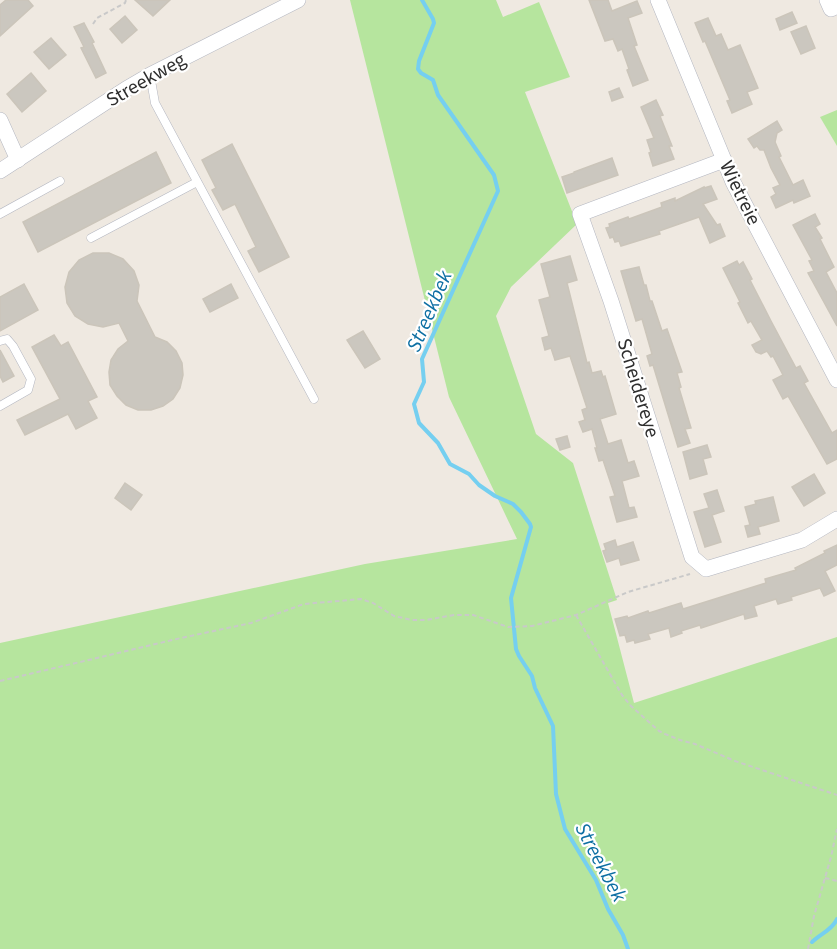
<svg xmlns="http://www.w3.org/2000/svg" width="837" height="949" viewBox="0 0 837 949" font-family="'Source Sans 3',sans-serif">
<rect width="100%" height="100%" fill="#efe9e1"/>
<g fill="#b6e59e">
<polygon points="350,0 496,0 503,17 539,2 570,77 525,92 577,224 511,287 496,316 536,434 573,463 617,600 608,603 634,703 837,637 837,949 0,949 0,643 365,564 517,539 449,397"/>
<polygon points="837,110 837,146 820,117"/>
</g>
<g fill="none" stroke-linecap="round" stroke-linejoin="round">
<g stroke="#75cff0" stroke-width="4">
<polyline points="422,0 433,19 434,23 419,61 418,69 421,73 433,80 438,95 494,175 498,191 422,359 424,382 414,404 419,423 438,443 450,464 469,474 479,485 495,496 513,504 521,512 530,524 531,527 511,598 516,649 519,656 532,676 535,688 553,726 556,794 565,829 596,880 608,909 623,935 628,949"/>
<path d="M812 942C820 934 832 930 837 919"/>
</g>
</g>
<g fill="#cbc7bf" stroke="#cbc5ba" stroke-width="1.5">
<polygon points="6,0 28,0 33,6 0,36 0,5"/>
<polygon points="135,0 170,0 153,16"/>
<polygon points="589,0 608,0 612,11 637,1 642,13 628,18 637,45 634,46 648,80 633,86 627,70 629,69 622,49 618,51 613,39 605,41"/>
<polygon points="792,12 797,23 780,30 776,19"/>
<polygon points="125,16 137,30 122,43 110,29"/>
<polygon points="708,18 716,36 721,34 728,50 740,45 758,88 747,92 752,104 732,113 727,101 730,100 705,41 703,42 695,23"/>
<polygon points="84,23 94,42 92,43 106,73 96,78 81,48 84,47 74,27"/>
<polygon points="806,26 815,48 801,54 791,32"/>
<polygon points="51,38 66,55 49,69 34,52"/>
<polygon points="31,73 46,91 22,112 7,94"/>
<polygon points="619,88 623,97 612,101 609,92"/>
<polygon points="656,100 663,115 660,116 672,146 669,146 674,159 653,166 649,153 651,152 647,140 654,138 641,107"/>
<polygon points="777,121 782,130 777,133 775,142 781,156 779,157 793,185 803,180 810,196 794,203 793,200 776,208 771,197 776,194 773,188 780,185 771,168 764,150 760,150 757,146 754,148 748,139"/>
<polygon points="232,144 289,257 259,272 248,251 256,247 235,204 223,210 212,190 216,188 202,160"/>
<polygon points="156,152 171,183 38,252 23,222"/>
<polygon points="612,158 618,175 567,193 562,177 574,173 574,172"/>
<polygon points="711,186 717,199 703,204 717,225 720,224 725,236 710,243 699,217 659,231 660,234 621,246 619,241 615,242 613,237 610,238 606,228 610,227 609,224 628,217 629,219 662,207 661,203 675,198 675,201 704,187 704,188"/>
<polygon points="815,214 820,224 815,227 822,238 820,239 834,267 826,272 837,293 837,326 808,273 814,271 809,261 812,260 793,225"/>
<polygon points="93,253 109,253 123,259 134,271 139,285 137,301 155,337 167,342 176,351 182,363 183,375 180,388 173,399 163,406 151,410 138,410 126,405 117,396 110,385 109,372 111,360 118,349 128,341 119,323 103,327 88,324 75,316 67,303 65,287 69,272 79,260"/>
<polygon points="570,256 577,280 567,283 587,363 589,362 592,373 601,371 603,377 605,376 616,414 600,419 608,444 621,440 628,463 634,461 639,476 622,481 629,508 634,507 637,517 617,522 610,497 615,496 603,460 599,461 595,448 597,448 592,429 583,432 579,422 585,420 582,410 587,408 570,356 555,360 551,348 545,350 542,338 549,336 539,300 550,297 541,264"/>
<polygon points="737,261 739,265 743,262 752,279 750,280 771,321 796,368 800,366 808,381 804,383 832,433 837,430 837,459 827,464 788,396 783,399 773,380 783,375 773,356 771,357 767,351 761,354 756,352 752,345 762,340 751,321 748,323 738,303 740,302 723,268"/>
<polygon points="639,267 644,285 646,285 650,301 652,301 662,331 667,329 682,372 677,373 681,387 679,388 691,428 685,429 690,443 678,447 653,365 650,366 647,356 652,354 642,319 636,321 621,271"/>
<polygon points="24,284 38,310 0,331 0,297"/>
<polygon points="231,284 238,298 210,312 203,299"/>
<polygon points="363,331 380,359 365,368 347,340"/>
<polygon points="54,335 61,346 68,342 97,397 88,401 97,418 76,429 68,414 25,435 17,420 60,399 32,347"/>
<polygon points="0,350 14,376 3,382 0,376"/>
<polygon points="567,436 570,447 560,450 556,439"/>
<polygon points="707,445 711,457 703,459 707,474 690,479 683,452"/>
<polygon points="814,474 825,493 804,506 792,487"/>
<polygon points="125,483 142,495 131,510 115,498"/>
<polygon points="717,490 724,511 712,515 721,542 705,547 694,512 709,508 704,494"/>
<polygon points="773,497 779,521 758,527 760,534 748,537 745,526 750,525 745,507 756,504 755,501"/>
<polygon points="615,540 617,547 633,542 639,560 621,565 619,558 607,562 603,551 606,550 604,544"/>
<polygon points="837,545 837,565 825,571 835,591 824,596 820,588 791,597 792,600 778,604 776,599 754,606 757,616 745,619 744,614 701,628 700,625 681,631 682,633 671,637 669,628 648,634 650,639 635,643 634,640 627,642 625,635 620,636 615,619 627,616 628,618 648,611 649,613 681,603 683,609 766,583 765,579 796,570 795,568 825,553 824,551"/>
</g>
<g fill="none" stroke-linecap="round" stroke-linejoin="round">
<g stroke="#b4b7c1" stroke-width="9">
<g id="lane">
<polyline points="150,75 155,103 314,399"/>
<polyline points="0,214 60,181"/>
<polyline points="91,238 197,182"/>
<polyline points="0,341 7,339 13,346 31,379 28,390 0,406"/>
</g>
</g>
<g stroke="#b4b7c1" stroke-width="16">
<g id="street">
<polyline points="658,0 733,182 837,380"/>
<polyline points="827,0 831,9 837,6"/>
<polyline points="0,120 18,160"/>
<polyline points="724,160 580,214 611,301 692,557 706,569 802,540 837,519"/>
<polyline points="0,171 126,89 150,75 298,0"/>
</g>
</g>
<g stroke="#c9c9c9" stroke-width="2" stroke-dasharray="4.5 3" stroke-linecap="butt">
<polyline points="93,24 97,18 125,3 126,0"/>
<polyline points="576,615 622,695 631,706 659,731 665,734 680,740 695,744 735,761 837,795"/>
<polyline points="0,681 181,638 251,623 304,604 361,599 373,603 394,616 412,620 426,620 454,615 473,615 508,627 532,626 576,615 628,592 690,574"/>
<polyline points="825,878 837,881"/>
<polyline points="808,949 814,916 831,857 837,829"/>
</g>
<use href="#lane" stroke="#fff" stroke-width="8"/>
<use href="#street" stroke="#fff" stroke-width="15"/>
</g>
<g text-anchor="middle" dominant-baseline="central" stroke-width="4.5" stroke-linejoin="round" paint-order="stroke">
<g font-size="20" fill="#2e2e2e" stroke="#fff">
<text transform="translate(146 80) rotate(-30)">Streekweg</text>
<text transform="translate(740 193) rotate(64)">Wietreie</text>
<text transform="translate(638 388) rotate(73)">Scheidereye</text>
</g>
<g font-size="21" font-style="italic" fill="#0d6fa3" stroke="#fff">
<text transform="translate(429 311) rotate(-67)">Streekbek</text>
<text transform="translate(601 862) rotate(62)">Streekbek</text>
</g>
</g>
</svg>
